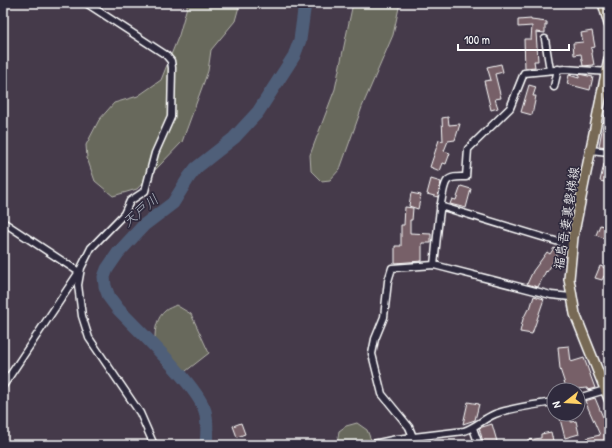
<svg xmlns="http://www.w3.org/2000/svg" width="612" height="448" viewBox="0 0 612 448" font-family="'Patrick Hand','Klee One',sans-serif">
<rect width="100%" height="100%" fill="#453a4a"/>
<filter id="ink" filterUnits="userSpaceOnUse"><feTurbulence type="fractalNoise" baseFrequency=".025" numOctaves="2"/><feDisplacementMap in="SourceGraphic" scale="8" xChannelSelector="R" yChannelSelector="G"/><feConvolveMatrix kernelMatrix="1 2 1 2 8 2 1 2 1" color-interpolation-filters="sRGB"/></filter>
<g filter="url(#ink)">
<g fill="#68695b" stroke="#b4b4ad">
<polygon points="188,3 240,3 235,21 211,50 208,71 182,142 137,189 113,196 95,181 87,158 86,145 99,120 114,103 138,96 161,80 179,35"/>
<polygon points="353,3 400,3 393,35 362,107 340,169 330,180 321,181 311,171 310,155 335,89"/>
<path d="M176 305 191 314 209 353 186 371 178 374C175 373 170 371 167 368 153 356 150 323 165 311 168 308 173 307 176 305Z"/>
<polygon points="357,423 367,430 373,445 337,445 339,431 346,426"/>
</g>
<g fill="none" stroke-linecap="round" stroke-linejoin="round">
<path stroke="#4f5e79" stroke-width="13" d="M206 445C207 434 208 422 205 411 197 385 139 331 118 309L109 297 105 286 104 277 107 269 118 253 144 225 173 203 189 177 196 168 234 138 258 112 294 56 300 40 305 3"/>
</g>
<g fill="#776067" stroke="#fff">
<polygon points="531,19 531,20 547,22 547,25 545,25 545,33 536,32 538,61 534,61 535,67 525,68 524,39 531,39 532,26 518,27 518,20"/>
<polygon points="592,31 595,47 591,48 594,65 583,66 581,54 574,55 573,43 583,42 581,33"/>
<polygon points="501,64 503,72 495,74 501,98 495,99 498,108 491,110 484,81 491,80 487,67"/>
<polygon points="579,74 593,77 590,90 567,84 569,75 579,78"/>
<polygon points="529,85 536,87 533,96 536,96 532,115 521,112"/>
<polygon points="605,115 609,115 609,147 599,146"/>
<polygon points="448,117 449,125 460,124 455,140 448,141 444,151 450,153 446,164 443,163 440,171 430,167 439,140 443,141 442,118"/>
<polygon points="604,164 609,165 609,183 600,181"/>
<polygon points="431,179 441,182 438,197 427,194"/>
<polygon points="461,186 471,189 466,208 450,204 452,199 456,200"/>
<polygon points="411,193 421,195 418,209 409,206"/>
<polygon points="405,207 413,208 412,220 410,220 410,233 431,234 431,243 422,243 422,261 395,263 395,246 401,246 401,225 404,225"/>
<polygon points="600,225 609,228 609,240 596,235"/>
<polygon points="554,248 559,251 555,257 556,258 547,272 546,271 538,287 527,284 533,271 547,252 550,254"/>
<polygon points="600,266 609,269 609,278 604,276 602,280 595,278"/>
<polygon points="534,296 544,299 532,334 520,332 523,319 528,309 530,309"/>
<polygon points="569,346 571,362 584,358 595,388 588,390 587,388 567,390 560,369 558,347"/>
<polygon points="595,398 605,422 609,421 609,445 588,445 587,438 600,435 585,401"/>
<polygon points="468,402 479,404 475,420 463,424"/>
<polygon points="570,417 571,422 576,421 579,434 565,438 560,419"/>
<polygon points="241,423 245,434 237,437 233,426"/>
<polygon points="492,424 498,445 484,445 479,428"/>
<polygon points="551,432 554,445 529,445 528,440 541,438 541,434"/>
</g>
<g fill="none" stroke-linecap="round" stroke-linejoin="round">
<g stroke="#fff" stroke-width="9">
<g id="street">
<polyline points="86,3 166,55 171,61 172,68 171,117 155,153 145,191 130,201 124,214 91,248 81,268 78,285 82,316 89,338 140,413 154,445"/>
<polyline points="545,39 550,70"/>
<polyline points="554,87 558,69"/>
<polyline points="590,150 609,152"/>
<polyline points="440,206 572,246"/>
<polyline points="3,222 79,272 3,386"/>
<path d="M434 265C436 250 440 190 447 181 451 176 460 177 466 177L468 149 510 108 524 73 565 69 609 72"/>
<polyline points="578,398 605,390"/>
<polyline points="473,428 479,445"/>
<polyline points="413,437 409,427 382,394 372,354 375,339 384,317 388,281 392,268 434,265 551,295 571,297"/>
<path d="M368 445 397 439 464 431C476 427 483 419 495 414 514 407 534 405 554 402"/>
</g>
</g>
<g stroke="#fff" stroke-width="12">
<g id="primary">
<polyline points="603,3 609,24"/>
<polyline points="609,59 573,237 569,279 575,314 609,399"/>
</g>
</g>
<use href="#street" stroke="#2f2a3d" stroke-width="6"/>
<use href="#primary" stroke="#776954" stroke-width="9"/>
</g>
</g>
<g text-anchor="middle" dominant-baseline="central" stroke-width="3.5" stroke-linejoin="round" paint-order="stroke">
<g font-size="13" fill="#fff" stroke="#2f2a3d">
<text transform="translate(566 218) rotate(-81)">福島吾妻裏磐梯線</text>
</g>
<g font-size="14" font-style="italic" fill="#b0b7c3" stroke="#2f2a3d">
<text transform="translate(140 210) rotate(-40)">天戸川</text>
</g>
</g>
<rect width="612" height="448" fill="none" stroke="#2f2a3d" stroke-width="16"/>
<rect x="8" y="8" width="596" height="432" fill="none" stroke="#fff" stroke-width="1.5" filter="url(#ink)"/>
<g transform="translate(566 402) rotate(253)"><circle r="19" fill="#2f2a3d" stroke="#827f8b"/>
<path d="M0-3L7 15L0 10L-7 15Z" fill="#ffd166"/>
<text y="-6" font-size="11" font-weight="bold" text-anchor="middle" fill="#ffffff">N</text>
</g>
<path d="M458 44v6h111v-6" fill="none" stroke="#ffffff" stroke-width="2"/>
<text x="464" y="44" font-size="12" fill="#ffffff" stroke="#2f2a3d" stroke-width="3" paint-order="stroke">100 m</text>
</svg>
